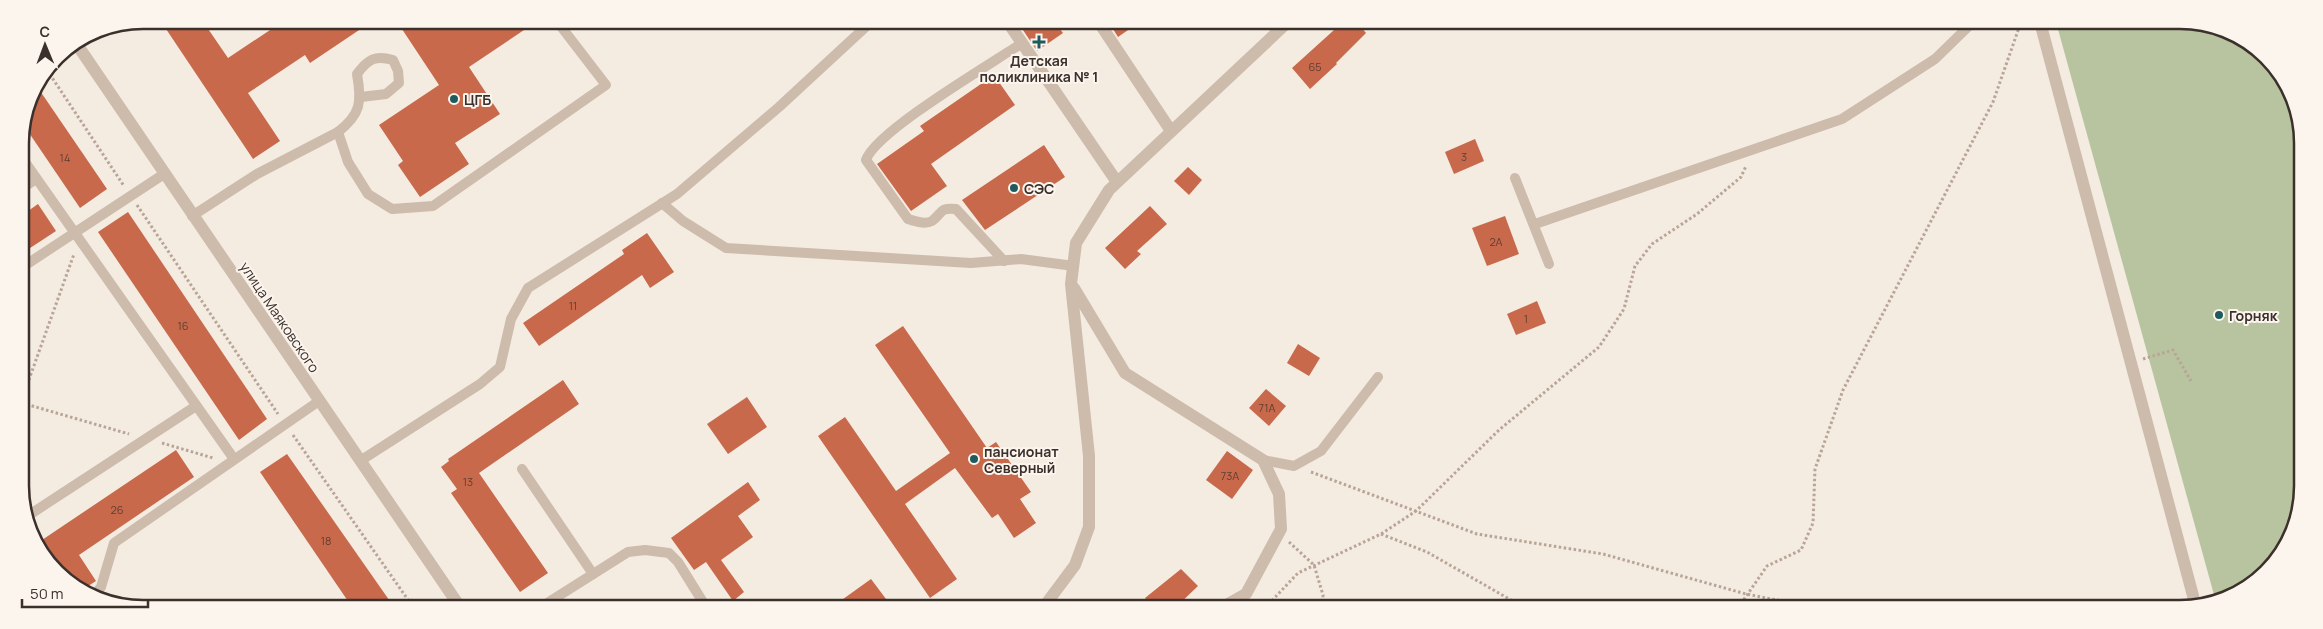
<svg xmlns="http://www.w3.org/2000/svg" width="2323" height="629" viewBox="0 0 2323 629" font-family="Manrope,sans-serif">
<rect width="100%" height="100%" fill="#f4ebe1"/>
<path fill="#b8c4a0" d="M2056 22H2204L2267 56 2301 119V510C2296 522 2293 536 2286 547 2273 572 2244 596 2216 602Z"/>
<g fill="#c8694b">
<polygon points="160,20 202,20 228,58 285,20 374,20 310,63 305,55 248,93 280,141 253,159"/>
<polygon points="396,20 517,20 524,30 469,67 500,114 455,143 469,164 420,197 398,165 403,161 379,125 439,85"/>
<polygon points="1017,21 1054,21 1063,33 1037,51"/>
<polygon points="1108,21 1141,21 1118,37"/>
<polygon points="1344,21 1356,21 1366,33 1336,63 1337,64 1310,89 1292,68"/>
<polygon points="994,75 1015,105 931,164 947,186 911,211 877,164 924,131 920,126"/>
<polygon points="36,85 107,189 80,208 23,124 29,96"/>
<polygon points="1475,139 1484,161 1454,174 1445,152"/>
<polygon points="1044,145 1065,177 985,230 962,200"/>
<polygon points="1188,167 1202,180 1189,195 1174,181"/>
<polygon points="38,204 56,231 21,254 21,216"/>
<polygon points="1150,206 1167,224 1137,251 1141,254 1125,269 1105,248"/>
<polygon points="128,212 267,419 239,440 98,232"/>
<polygon points="1505,216 1519,254 1487,266 1472,228"/>
<polygon points="647,233 674,272 650,288 642,275 539,346 523,323 624,254 622,250"/>
<polygon points="1537,301 1546,323 1516,335 1507,314"/>
<polygon points="903,326 987,448 996,442 1031,492 1020,499 1036,523 1014,538 998,514 992,518 955,468 905,504 957,579 930,598 818,436 845,417 896,491 950,453 875,345"/>
<polygon points="1298,344 1320,358 1309,376 1287,363"/>
<polygon points="563,380 579,404 479,473 548,573 520,592 451,493 457,489 441,467 449,461 448,459"/>
<polygon points="1266,389 1286,406 1269,426 1249,408"/>
<polygon points="747,397 767,427 728,454 707,424"/>
<polygon points="176,450 194,477 79,555 96,581 85,588 56,573 39,542"/>
<polygon points="1227,451 1253,470 1232,499 1206,480"/>
<polygon points="287,454 394,607 352,607 260,472"/>
<polygon points="748,482 760,500 738,516 753,537 721,560 744,592 733,601 706,562 694,570 671,538"/>
<polygon points="1181,569 1198,586 1175,608 1152,608 1145,598"/>
<polygon points="871,579 892,607 832,607"/>
</g>
<g fill="none" stroke-linecap="round" stroke-linejoin="round">
<g stroke="#b9a596" stroke-width="3" stroke-dasharray="2.5 2.5" stroke-linecap="butt">
<polyline points="47,70 124,186"/>
<polyline points="137,205 278,414"/>
<polyline points="2143,359 2173,350 2191,381"/>
<polyline points="22,399 74,254"/>
<polyline points="22,403 129,434"/>
<polyline points="293,435 413,607"/>
<polyline points="162,443 213,458"/>
<polyline points="1311,472 1477,534 1603,554 1746,594 1818,608"/>
<polyline points="1381,534 1427,552 1525,608"/>
<polyline points="1289,542 1314,565 1323,595 1323,608"/>
<polyline points="1265,608 1298,573 1381,534 1416,511 1499,430 1599,347 1624,309 1635,266 1652,244 1697,214 1741,177 1746,166"/>
<polyline points="1738,608 1767,566 1801,550 1813,523 1815,469 1843,390 1993,102 2021,22"/>
</g>
<g stroke="#cdbbac" stroke-width="10">
<path d="M338 132C361 114 362 102 357 74 368 59 375 55 393 60L398 71 399 83 386 94 361 97"/>
<polyline points="20,155 234,459"/>
<polyline points="1515,178 1549,264"/>
<polyline points="21,189 36,179"/>
<polyline points="662,203 683,221 726,248 971,263 1021,259 1074,266"/>
<polyline points="192,216 257,174 338,132 348,162 368,194 392,209 433,206 606,85 556,20"/>
<polyline points="1535,224 1842,119 1935,59 1973,22"/>
<path d="M1004 261 956 209C939 207 942 214 932 221 925 225 914 221 908 219L866 160C876 131 991 64 1022 43"/>
<polyline points="21,268 164,174"/>
<polyline points="1263,460 1294,466 1321,451 1378,377"/>
<polyline points="360,461 480,384 500,367 511,319 528,288 677,194 779,107 872,21"/>
<polyline points="522,469 593,574"/>
<polyline points="26,517 196,406"/>
<polyline points="95,594 101,587 114,543 319,401"/>
<polyline points="541,607 628,552 645,550 669,553 678,562 706,607"/>
</g>
<g stroke="#cdbbac" stroke-width="12">
<polyline points="1007,21 1117,182"/>
<polyline points="1098,21 1171,131"/>
<polyline points="2040,22 2196,607"/>
<polyline points="76,43 460,607"/>
<polyline points="1074,288 1125,373 1263,460 1279,494 1281,529 1246,594 1221,608"/>
<polyline points="1043,608 1075,565 1089,527 1089,456 1071,284 1076,243 1109,190 1289,21"/>
</g>
</g>
<g fill="#1f5a5e" stroke="#fbf5ee" stroke-width="2">
<path d="M1036.5 34.5h5v5h5v5h-5v5h-5v-5h-5v-5h5z"/>
<circle cx="454" cy="99" r="5"/>
<circle cx="1014" cy="188" r="5"/>
<circle cx="2219" cy="315" r="5"/>
<circle cx="974" cy="459" r="5"/>
</g>
<g text-anchor="middle" dominant-baseline="central" stroke-width="4" stroke-linejoin="round" paint-order="stroke">
<g font-size="11" fill="#5e3e33">
<text x="1315" y="66">65</text>
<text x="1464" y="156">3</text>
<text x="65" y="157">14</text>
<text x="1496" y="241">2А</text>
<text x="573" y="305">11</text>
<text x="1526" y="318">1</text>
<text x="183" y="325">16</text>
<text x="1267" y="407">71А</text>
<text x="1230" y="475">73А</text>
<text x="468" y="481">13</text>
<text x="117" y="509">26</text>
<text x="326" y="540">18</text>
</g>
<g font-size="14" font-weight="bold" fill="#3b302b" stroke="#fbf5ee" text-anchor="start">
<text x="1039" y="60" text-anchor="middle">Детская<tspan x="1039" dy="16">поликлиника № 1</tspan></text>
<text x="464" y="99">ЦГБ</text>
<text x="1024" y="188">СЭС</text>
<text x="2229" y="315">Горняк</text>
<text x="984" y="451">пансионат<tspan x="984" dy="16">Северный</tspan></text>
</g>
<g font-size="14" fill="#3b302b" stroke="#fbf5ee">
<text transform="translate(280 317) rotate(56)">улица Маяковского</text>
</g>
</g>
<path d="M0 0H2323V629H0ZM143 29H2180A114 114 0 0 1 2294 143V486A114 114 0 0 1 2180 600H143A114 114 0 0 1 29 486V143A114 114 0 0 1 143 29Z" fill="#fbf5ee" fill-rule="evenodd"/>
<path fill="none" stroke="#3b302b" stroke-width="2.5" d="M143 29H2180A114 114 0 0 1 2294 143V486A114 114 0 0 1 2180 600H143A114 114 0 0 1 29 486V143A114 114 0 0 1 143 29Z"/>
<g transform="translate(45 45) rotate(359)" stroke="#fbf5ee" stroke-width="4" paint-order="stroke">
<path d="M0-4L9 19L0 12L-9 19Z" fill="#3b302b"/>
<text y="-8" font-size="14" font-weight="bold" text-anchor="middle" fill="#3b302b">С</text>
</g>
<path d="M22 599v8h126v-8" fill="none" stroke="#3b302b" stroke-width="2.5"/>
<text x="30" y="599" font-size="15" fill="#3b302b" stroke="#fbf5ee" stroke-width="4" paint-order="stroke">50 m</text>
</svg>
